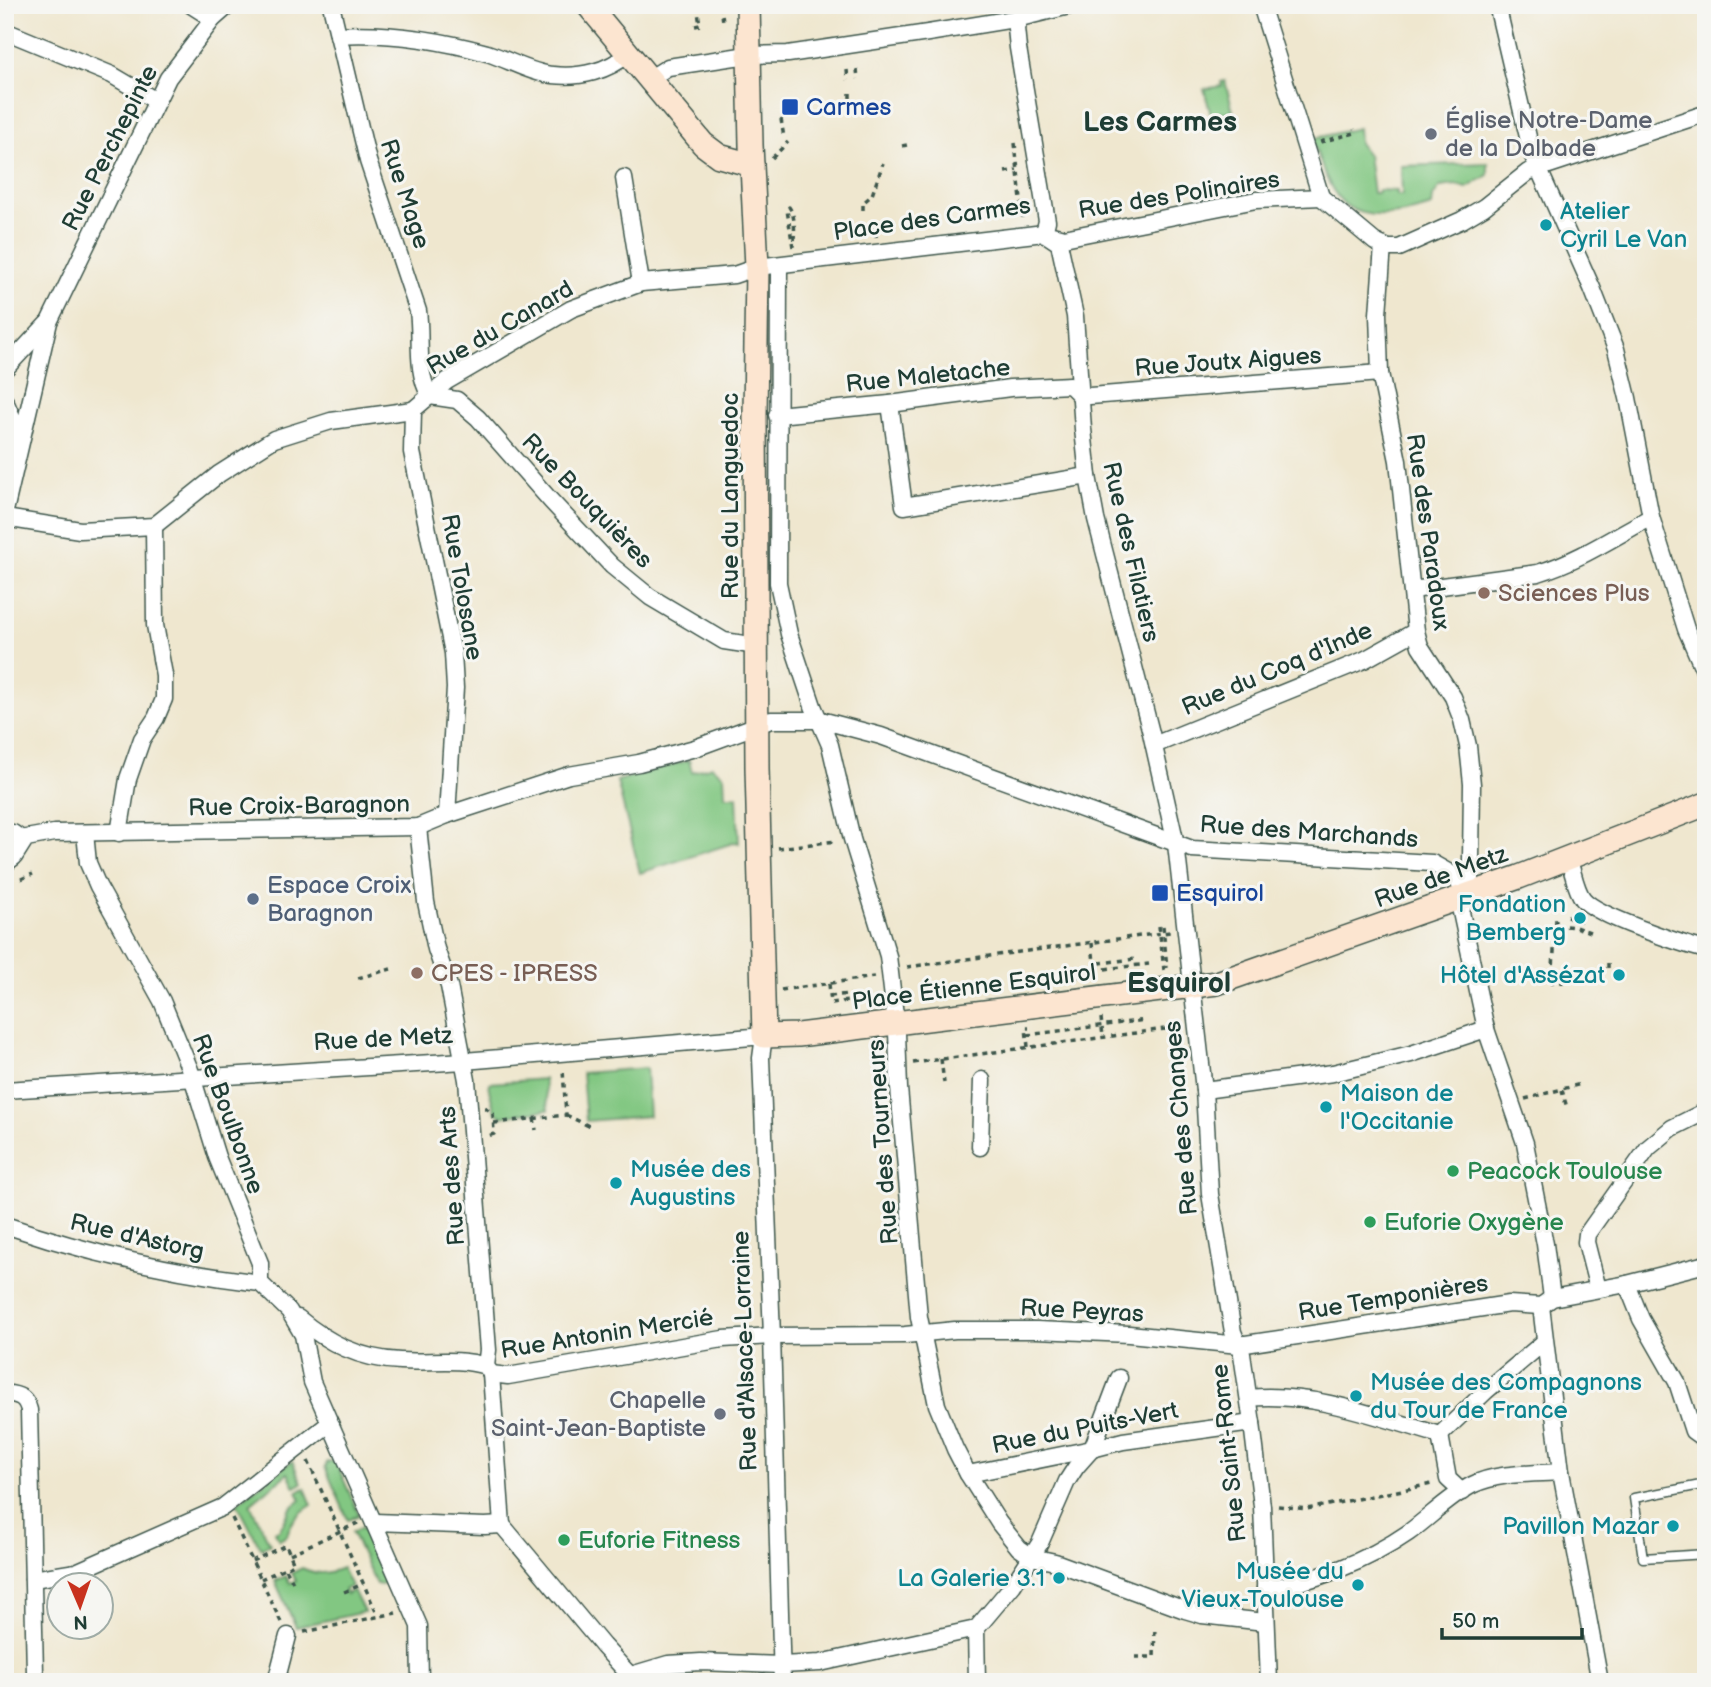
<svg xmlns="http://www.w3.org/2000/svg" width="1711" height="1687" viewBox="0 0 1711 1687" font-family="'Balsamiq Sans',sans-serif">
<rect width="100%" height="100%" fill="#f6f6f2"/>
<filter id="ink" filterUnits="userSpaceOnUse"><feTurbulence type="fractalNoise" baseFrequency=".0143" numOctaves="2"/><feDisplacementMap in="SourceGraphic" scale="14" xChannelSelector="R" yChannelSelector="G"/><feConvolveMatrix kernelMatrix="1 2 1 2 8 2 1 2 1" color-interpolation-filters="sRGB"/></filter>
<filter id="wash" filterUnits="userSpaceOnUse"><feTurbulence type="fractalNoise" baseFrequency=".00686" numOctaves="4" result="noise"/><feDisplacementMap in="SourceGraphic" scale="28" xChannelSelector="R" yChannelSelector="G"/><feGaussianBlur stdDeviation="1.57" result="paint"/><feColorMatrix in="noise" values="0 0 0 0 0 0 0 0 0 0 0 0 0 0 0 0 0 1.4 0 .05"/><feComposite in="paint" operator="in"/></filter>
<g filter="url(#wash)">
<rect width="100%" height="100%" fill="#efe7cf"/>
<g fill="#82c782" stroke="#50825b" stroke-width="2">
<polygon points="1225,81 1233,111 1211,115 1204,89 1222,86 1221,82"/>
<path d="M1358 128 1359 143 1368 155 1373 193H1377L1378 190 1397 191V195H1402L1401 166 1488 163V175L1467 188 1456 185 1440 187 1433 197 1432 206C1407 214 1370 222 1347 206 1328 192 1320 160 1312 139Z"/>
<polygon points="689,760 692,772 712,766 724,776 725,796 737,796 739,843 736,842 640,873 617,781"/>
<polygon points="646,1068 649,1116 586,1121 582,1073"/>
<polygon points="544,1079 548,1110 501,1116 495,1112 489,1090 490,1083"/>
<polygon points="292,1461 302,1483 295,1487 288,1473 250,1504 270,1544 261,1549 237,1503"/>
<polygon points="328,1461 336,1462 359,1515 348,1520 325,1467"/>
<path d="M305 1488 312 1505C299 1513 291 1520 287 1536L279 1540 275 1532 280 1529 291 1508 301 1500 297 1492Z"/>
<polygon points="363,1527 386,1580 382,1585 376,1584 352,1532"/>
<path d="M302 1568C317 1575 327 1574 342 1568L351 1586 344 1590 346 1594 353 1590 364 1612 296 1627 275 1581 286 1576 290 1583 296 1581 292 1573Z"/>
</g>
</g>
<g filter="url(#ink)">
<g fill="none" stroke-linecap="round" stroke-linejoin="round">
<g stroke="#3e564b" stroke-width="11">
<g id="lane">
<polyline points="1705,1472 1706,1475"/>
<polyline points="1706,1484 1634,1498 1643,1558 1706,1554"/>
</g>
</g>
<g stroke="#3e564b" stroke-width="19">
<g id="street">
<polyline points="191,5 213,19"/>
<path d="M331 5 368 161 418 311C422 339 415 370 430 396"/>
<polyline points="1261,5 1321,197"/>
<polyline points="1497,5 1532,154 1592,288 1616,349 1628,398 1651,517 1686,629 1706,675"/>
<polyline points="1022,12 1016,28 1018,48 1047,221 1044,233"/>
<polyline points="5,31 112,75 156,101"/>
<path d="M338 35C388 32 439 40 487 53 507 59 533 74 553 75 581 78 608 71 628 54"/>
<polyline points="649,79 668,67 748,55 788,54 928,33 1020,18 1073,5"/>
<polyline points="624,178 641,283"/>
<polyline points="1321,197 1375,242 1388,248 1399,248 1462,220 1484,207 1528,172 1698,116"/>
<polyline points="1044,233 1059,243 1075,316 1083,429 1088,476 1096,519 1151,733 1176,844 1204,1090 1210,1194 1233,1332 1242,1354 1252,1423 1262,1506 1269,1682"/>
<polyline points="1383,246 1378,314 1380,373 1398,461 1416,631 1420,646 1453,697 1462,720 1468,746 1472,784 1471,860 1470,880 1461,912 1486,1029 1525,1143 1545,1244 1552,1298"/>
<polyline points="779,265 778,583 789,634 813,706 830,745 852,839 888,956 897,1032 899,1088 919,1317 937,1405 955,1449 968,1474 999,1523 1019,1548 1032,1557 1055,1562 1185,1610 1202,1615 1265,1622"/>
<polyline points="5,369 47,324"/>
<polyline points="430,396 457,400 478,418 551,501 612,566 650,597 724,641 757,646"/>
<polyline points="5,401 16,426 19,442"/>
<polyline points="890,404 904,506 1088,476"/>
<polyline points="413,410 447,381 571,309 641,283 734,275 757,267 1044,233 1064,238 1256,200 1321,197"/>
<polyline points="413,410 412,452 453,653 455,688 447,815"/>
<polyline points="777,415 890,404 1010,388 1070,385 1080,395 1090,396 1380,373"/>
<polyline points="5,511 49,322 168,78 213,19 229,5"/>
<polyline points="5,518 80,530 154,526 219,474 274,439 331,421 413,410"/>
<path d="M1412 590 1538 573C1578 561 1614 537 1651 517"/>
<polyline points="1154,745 1364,660 1416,631"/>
<polyline points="418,827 426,902 436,949 449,986 467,1080 488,1350 486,1366 491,1374 502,1525"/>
<polyline points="5,833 13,833 23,840"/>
<polyline points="85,833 88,863 98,886 162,1001 190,1070 217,1157 260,1263 260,1283 289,1311 303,1335 312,1382 419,1626 420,1682"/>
<polyline points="119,833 128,779 142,739 156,718 164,699 164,675 155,625 154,526"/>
<path d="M1568 858C1573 870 1575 889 1583 899 1597 916 1682 944 1706 950"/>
<polyline points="5,864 14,857 26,838 54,833 418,827 447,815 569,775 639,763 695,748 771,720 821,720 881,736 1192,849 1432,863 1455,876 1466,896"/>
<polyline points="5,1090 464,1061 764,1036 761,1058 772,1336 782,1682"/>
<polyline points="1204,1090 1333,1073 1411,1054 1486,1029"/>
<polyline points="980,1147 982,1080"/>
<path d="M5 1225C87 1253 174 1273 260 1283"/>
<polyline points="1627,1284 1641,1319 1677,1382 1693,1431 1700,1436 1706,1435"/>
<polyline points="1598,1289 1586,1242 1587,1234 1648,1148 1672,1128 1706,1111"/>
<polyline points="1541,1306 1561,1472 1600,1682"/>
<path d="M298 1318C328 1343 359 1359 400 1361 430 1363 457 1357 486 1366"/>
<polyline points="491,1374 508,1376 723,1339 772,1336 905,1335 955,1330 1037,1330 1129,1334 1239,1345 1509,1304 1541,1306 1552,1298 1627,1284 1706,1264"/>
<path d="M11 1394C22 1396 26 1399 29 1410L35 1673 37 1682"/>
<path d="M1249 1398C1315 1392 1377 1417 1440 1435"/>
<polyline points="1440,1435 1486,1391 1544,1342"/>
<polyline points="1440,1435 1448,1479 1462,1492"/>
<polyline points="968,1474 1092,1449 1123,1441 1252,1423"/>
<polyline points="375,1522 485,1526 502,1525"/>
<polyline points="502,1525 603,1646 636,1682"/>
<polyline points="33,1579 76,1572 223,1507 330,1423"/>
<path d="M1265 1588C1311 1584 1369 1560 1408 1533 1429 1518 1449 1497 1472 1485 1498 1472 1533 1474 1561 1472"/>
<polyline points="631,1675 668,1664 701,1662 781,1665 820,1663 976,1629"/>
<polyline points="276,1682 288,1636"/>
<polyline points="977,1682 976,1629 1013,1585 1040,1543 1067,1481 1076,1467 1092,1449 1119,1378"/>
</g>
</g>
<g stroke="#3e564b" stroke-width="26">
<g id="secondary">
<polyline points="588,5 703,144 719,156 752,165"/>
<polyline points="748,5 751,145 757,267 755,416 757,768 764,1036 798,1035 871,1026 1217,983 1519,877 1706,804"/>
</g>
</g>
<g stroke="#3e564b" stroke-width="3.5" stroke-dasharray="5 5" stroke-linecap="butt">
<polyline points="721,5 723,22"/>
<polyline points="695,26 700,25 697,5"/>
<polyline points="857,69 858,79"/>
<polyline points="847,70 848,80"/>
<polyline points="850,93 850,99 864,109 889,113"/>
<polyline points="781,119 784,138"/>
<polyline points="1320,142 1355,133 1354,129"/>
<polyline points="1015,143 1023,219"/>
<polyline points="902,146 907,145"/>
<polyline points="772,158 788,142"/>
<polyline points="1005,172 1017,170"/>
<polyline points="863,210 863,203 872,195 883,163"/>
<polyline points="936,216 937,228"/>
<polyline points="875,223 876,237"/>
<polyline points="865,224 866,238"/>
<path d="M793 247 787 210 789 207C796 216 795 234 793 246"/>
<polyline points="778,848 836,841"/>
<polyline points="21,879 33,874"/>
<polyline points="1567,916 1582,921"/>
<polyline points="1556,925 1575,927 1590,932"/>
<polyline points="1159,926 1164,970"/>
<polyline points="1163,926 1167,968"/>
<polyline points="1092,943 1094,963"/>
<polyline points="1099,963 1135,959"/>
<polyline points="1608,963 1608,972"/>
<polyline points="907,967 1170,932"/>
<polyline points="1095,970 1149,964"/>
<polyline points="1553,977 1603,979"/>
<polyline points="358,978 391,969"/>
<polyline points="829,984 831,1003 849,1001"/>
<polyline points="1552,984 1556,919"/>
<polyline points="1562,984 1562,977"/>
<polyline points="1008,989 1014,984 1071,976 1078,979"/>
<polyline points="781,990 874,977"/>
<polyline points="830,996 850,994"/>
<polyline points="1101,1018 1103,1037"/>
<polyline points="1027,1035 1146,1020"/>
<polyline points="1028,1047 1026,1028 1029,1028"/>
<polyline points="941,1059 944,1083"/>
<polyline points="913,1063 1180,1027"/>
<polyline points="1562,1090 1567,1108"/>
<polyline points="1525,1099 1581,1084"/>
<polyline points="485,1107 493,1114 494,1134 488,1136"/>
<polyline points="566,1115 593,1128"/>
<polyline points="534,1118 536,1130"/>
<polyline points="494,1123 566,1115 563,1070"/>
<polyline points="308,1461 378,1616"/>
<polyline points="1278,1506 1307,1509 1432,1484"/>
<polyline points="232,1518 281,1622"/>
<polyline points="290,1554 358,1523"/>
<polyline points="252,1561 286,1545 294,1564 261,1579"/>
<polyline points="286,1569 293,1582"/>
<polyline points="344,1592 363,1584"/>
<polyline points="304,1632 396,1613"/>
<polyline points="1135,1657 1154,1657 1155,1626"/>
</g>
<use href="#lane" stroke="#fff" stroke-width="8"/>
<use href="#street" stroke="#fff" stroke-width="16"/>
<use href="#secondary" stroke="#fce5d0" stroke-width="23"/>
<g stroke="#3e564b" stroke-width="19" stroke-linecap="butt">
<polyline id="street-bridge" points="1698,116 1706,114"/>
</g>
<use href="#street-bridge" stroke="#fff" stroke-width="16"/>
</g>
</g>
<g fill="#1a4fb4" stroke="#f6f6f2" stroke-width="2.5">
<rect x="781" y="98" width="18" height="18" rx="3.5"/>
<rect x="1151" y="884" width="18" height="18" rx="3.5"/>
</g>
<g fill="#6b7280" stroke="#f6f6f2" stroke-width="2.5">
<circle cx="1431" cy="134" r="7"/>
<circle cx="720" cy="1414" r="7"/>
</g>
<g fill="#0f9aa8" stroke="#f6f6f2" stroke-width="2.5">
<circle cx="1546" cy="225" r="7"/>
<circle cx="1580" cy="918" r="7"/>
<circle cx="1619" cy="975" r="7"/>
<circle cx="1326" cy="1107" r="7"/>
<circle cx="616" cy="1183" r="7"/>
<circle cx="1356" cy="1396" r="7"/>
<circle cx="1673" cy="1526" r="7"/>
<circle cx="1059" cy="1578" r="7"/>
<circle cx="1358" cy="1585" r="7"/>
</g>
<g fill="#8d6e63" stroke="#f6f6f2" stroke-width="2.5">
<circle cx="1484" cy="593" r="7"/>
<circle cx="417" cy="973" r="7"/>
</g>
<circle fill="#5c6f8a" stroke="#f6f6f2" stroke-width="2.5" cx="253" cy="899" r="7"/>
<g fill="#2e9e5b" stroke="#f6f6f2" stroke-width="2.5">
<circle cx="1453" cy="1171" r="7"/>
<circle cx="1370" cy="1222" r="7"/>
<circle cx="564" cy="1540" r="7"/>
</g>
<g text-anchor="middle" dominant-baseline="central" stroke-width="6" stroke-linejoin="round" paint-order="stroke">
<g font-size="24" fill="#164399" stroke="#f6f6f2" text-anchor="start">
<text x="806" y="107">Carmes</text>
<text x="1176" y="893">Esquirol</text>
</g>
<g font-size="24" fill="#5b616d" stroke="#f6f6f2" text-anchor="start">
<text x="1445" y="120">Église Notre-Dame<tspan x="1445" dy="28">de la Dalbade</tspan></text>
<text x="706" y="1400" text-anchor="end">Chapelle<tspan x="706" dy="28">Saint-Jean-Baptiste</tspan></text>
</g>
<g font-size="24" fill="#1f3d34" stroke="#f6f6f2">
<text transform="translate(110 148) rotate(-63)">Rue Perchepinte</text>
<text transform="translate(405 194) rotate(72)">Rue Mage</text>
<text transform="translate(1179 195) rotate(-9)">Rue des Polinaires</text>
<text transform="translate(932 219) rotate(-8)">Place des Carmes</text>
<text transform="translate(500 328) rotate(-30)">Rue du Canard</text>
<text transform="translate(1228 362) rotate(-4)">Rue Joutx Aigues</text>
<text transform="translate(928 376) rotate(-6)">Rue Maletache</text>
<text transform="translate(730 496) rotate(-90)">Rue du Languedoc</text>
<text transform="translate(587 501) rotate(46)">Rue Bouquières</text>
<text transform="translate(1428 532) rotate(82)">Rue des Paradoux</text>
<text transform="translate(1131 552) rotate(77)">Rue des Filatiers</text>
<text transform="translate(462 587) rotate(80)">Rue Tolosane</text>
<text transform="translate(1277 669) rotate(-23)">Rue du Coq d'Inde</text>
<text transform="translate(299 806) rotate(-1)">Rue Croix-Baragnon</text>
<text transform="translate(1309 832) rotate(4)">Rue des Marchands</text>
<text transform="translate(1441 877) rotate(-20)">Rue de Metz</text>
<text transform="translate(974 987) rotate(-7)">Place Étienne Esquirol</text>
<text transform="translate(383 1039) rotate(-3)">Rue de Metz</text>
<text transform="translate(228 1114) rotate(70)">Rue Boulbonne</text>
<text transform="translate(1181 1118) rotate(-95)">Rue des Changes</text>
<text transform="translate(883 1142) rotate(-94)">Rue des Tourneurs</text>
<text transform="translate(452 1176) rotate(-94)">Rue des Arts</text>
<text transform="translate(137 1237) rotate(13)">Rue d'Astorg</text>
<text transform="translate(1393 1298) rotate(-9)">Rue Temponières</text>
<text transform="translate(1082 1311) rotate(3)">Rue Peyras</text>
<text transform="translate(607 1334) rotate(-9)">Rue Antonin Mercié</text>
<text transform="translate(745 1351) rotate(-92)">Rue d'Alsace-Lorraine</text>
<text transform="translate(1085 1428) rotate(-11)">Rue du Puits-Vert</text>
<text transform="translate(1229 1453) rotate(-96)">Rue Saint-Rome</text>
</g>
<g font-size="24" fill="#0d838f" stroke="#f6f6f2" text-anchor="end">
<text x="1560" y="211" text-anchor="start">Atelier<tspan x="1560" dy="28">Cyril Le Van</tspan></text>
<text x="1566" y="904">Fondation<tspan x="1566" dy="28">Bemberg</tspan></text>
<text x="1605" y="975">Hôtel d'Assézat</text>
<text x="1340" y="1093" text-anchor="start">Maison de<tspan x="1340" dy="28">l'Occitanie</tspan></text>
<text x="630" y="1169" text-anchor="start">Musée des<tspan x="630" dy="28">Augustins</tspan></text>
<text x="1370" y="1382" text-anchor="start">Musée des Compagnons<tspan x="1370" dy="28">du Tour de France</tspan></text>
<text x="1659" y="1526">Pavillon Mazar</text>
<text x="1344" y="1571">Musée du<tspan x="1344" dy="28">Vieux-Toulouse</tspan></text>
<text x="1045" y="1578">La Galerie 3.1</text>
</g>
<g font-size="24" fill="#785e54" stroke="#f6f6f2" text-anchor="start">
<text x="1498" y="593">Sciences Plus</text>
<text x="431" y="973">CPES - IPRESS</text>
</g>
<g font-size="24" fill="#4e5e75" stroke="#f6f6f2" text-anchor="start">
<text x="267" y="885">Espace Croix<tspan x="267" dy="28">Baragnon</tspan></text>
</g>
<g font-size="24" fill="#27864d" stroke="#f6f6f2" text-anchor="start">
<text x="1467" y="1171">Peacock Toulouse</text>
<text x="1384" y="1222">Euforie Oxygène</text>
<text x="578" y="1540">Euforie Fitness</text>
</g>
<g font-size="28" font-weight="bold" fill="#1f3d34" stroke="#f6f6f2">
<text x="1160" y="122">Les Carmes</text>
<text x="1179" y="983">Esquirol</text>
</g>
</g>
<rect width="1711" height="1687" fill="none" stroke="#f6f6f2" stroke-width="28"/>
<g transform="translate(80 1606) rotate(178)"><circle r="33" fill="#f6f6f2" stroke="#a0aca6" stroke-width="2"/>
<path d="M0-5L12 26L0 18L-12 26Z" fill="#c8321e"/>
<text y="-10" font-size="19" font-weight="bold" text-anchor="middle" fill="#1f3d34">N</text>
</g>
<path d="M1442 1628v10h140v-10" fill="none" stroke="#1f3d34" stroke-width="3.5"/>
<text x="1452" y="1628" font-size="21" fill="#1f3d34" stroke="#f6f6f2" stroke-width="5" paint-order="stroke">50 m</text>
</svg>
